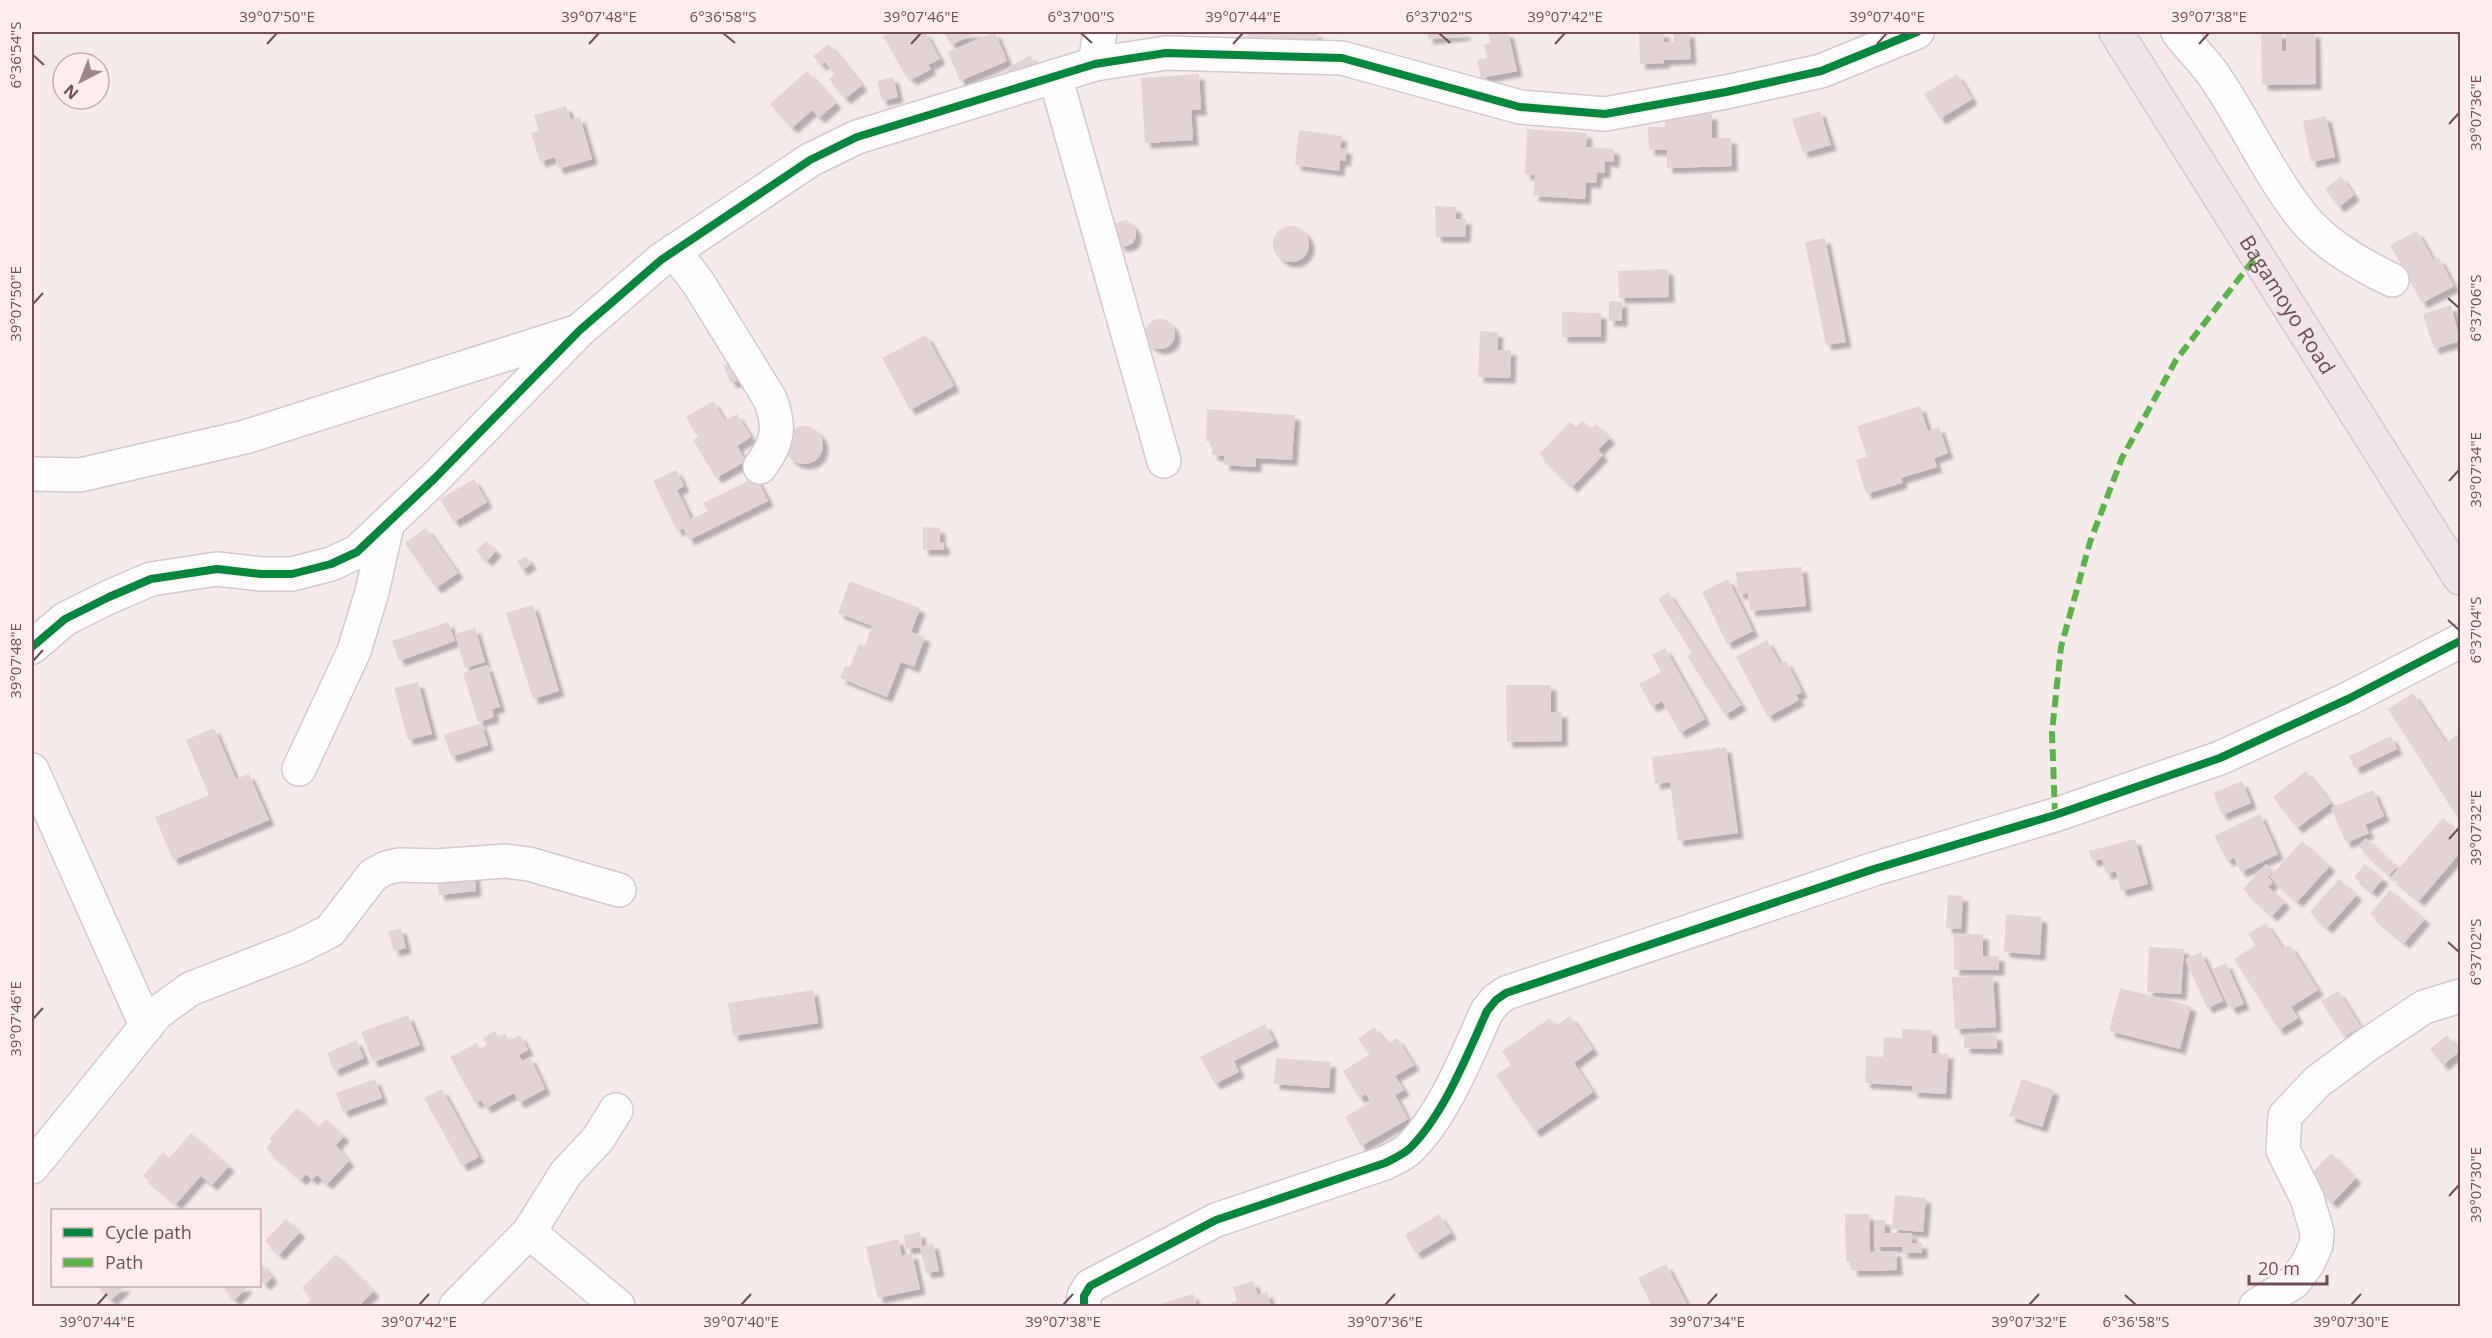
<svg xmlns="http://www.w3.org/2000/svg" width="2492" height="1338" viewBox="0 0 2492 1338" font-family="'Open Sans',sans-serif">
<defs>
<filter id="shadow"><feDropShadow dx="5.5" dy="5.5" stdDeviation="1.5" flood-color="#0004"/></filter>
</defs>
<rect width="100%" height="100%" fill="#f6ebeb"/>
<g fill="#e2d3d5" filter="url(#shadow)">
<polygon points="891,32 925,32 940,59 928,65 931,69 911,80 908,75 906,76 883,36"/>
<polygon points="944,32 978,32 951,45"/>
<polygon points="995,32 1007,61 960,81 948,52"/>
<rect x="1247" y="32" width="70" height="8"/>
<polygon points="1427,32 1465,32 1465,35 1428,39"/>
<polygon points="1488,32 1508,32 1517,71 1481,78 1477,60 1487,58 1484,44 1491,43"/>
<polygon points="1639,32 1664,32 1664,42 1674,42 1674,32 1689,32 1691,59 1664,60 1664,63 1640,64"/>
<polygon points="2286,32 2315,32 2316,84 2262,85 2261,33 2282,33 2282,51 2286,51"/>
<polygon points="829,44 862,85 845,99 829,79 835,74 825,62 821,65 813,56"/>
<polygon points="1030,55 1037,68 1013,81 1006,69"/>
<polygon points="807,71 836,103 819,118 812,110 792,128 770,104"/>
<polygon points="1199,74 1201,110 1191,110 1193,140 1145,143 1141,78"/>
<polygon points="1957,74 1972,99 1940,119 1924,94"/>
<polygon points="893,77 898,97 882,101 877,81"/>
<polygon points="566,106 571,120 580,117 592,159 558,169 555,157 540,162 531,133 539,131 534,115"/>
<polygon points="1820,111 1831,145 1803,153 1792,119"/>
<polygon points="1712,114 1712,138 1731,138 1732,166 1667,168 1667,150 1649,150 1648,127 1665,127 1665,115"/>
<polygon points="2326,116 2335,157 2311,162 2303,121"/>
<polygon points="1527,129 1587,133 1586,147 1614,149 1614,162 1605,161 1605,173 1597,172 1596,183 1586,182 1585,199 1533,196 1535,175 1525,175"/>
<polygon points="1299,130 1342,136 1340,148 1347,149 1345,161 1340,160 1339,171 1295,165"/>
<polygon points="2341,176 2354,195 2339,207 2325,189"/>
<polygon points="1435,206 1456,207 1456,219 1466,219 1465,237 1436,237"/>
<polygon points="1126,220 1132,224 1136,230 1136,237 1133,243 1126,246 1119,246 1113,224"/>
<circle cx="1291" cy="244" r="18"/>
<polygon points="2417,231 2434,261 2439,258 2454,286 2422,303 2390,245"/>
<polygon points="1825,238 1846,342 1826,345 1805,242"/>
<polygon points="1668,269 1669,297 1619,298 1618,271"/>
<polygon points="1609,301 1622,302 1622,321 1609,321"/>
<polygon points="2451,305 2460,341 2434,349 2423,314"/>
<polygon points="1562,312 1601,313 1601,337 1562,337"/>
<circle cx="1160" cy="334" r="15"/>
<polygon points="1480,331 1498,332 1497,350 1511,350 1510,378 1478,377"/>
<polygon points="926,335 954,386 910,410 882,358"/>
<polygon points="737,362 742,379 731,383 723,365"/>
<polygon points="713,401 725,421 737,414 751,437 737,446 746,461 716,478 693,440 698,437 686,417"/>
<polygon points="1920,406 1928,431 1939,427 1948,453 1934,458 1937,467 1901,478 1902,483 1866,494 1856,460 1867,457 1857,426"/>
<polygon points="1207,409 1295,415 1292,460 1256,458 1256,467 1224,465 1224,456 1212,455 1213,441 1206,441"/>
<polygon points="1583,421 1591,429 1596,424 1610,438 1598,450 1603,455 1572,487 1539,454 1570,422 1576,427"/>
<circle cx="804" cy="445" r="19"/>
<polygon points="676,470 684,486 677,490 691,519 708,511 703,503 756,477 768,501 689,540 683,528 677,531 653,481"/>
<polygon points="474,479 487,502 454,522 440,499"/>
<polygon points="923,527 940,528 940,542 944,542 944,550 923,550"/>
<polygon points="426,528 458,573 436,588 405,543"/>
<polygon points="486,541 496,551 487,561 476,551"/>
<polygon points="526,556 531,564 522,570 517,561"/>
<polygon points="1802,567 1806,606 1750,611 1748,593 1738,594 1736,572"/>
<polygon points="1728,579 1753,631 1727,644 1702,592"/>
<polygon points="850,581 920,608 911,632 925,637 914,667 901,662 887,697 840,678 845,666 850,667 859,644 865,646 872,626 838,613"/>
<polygon points="1668,592 1741,705 1725,715 1687,656 1692,653 1658,599"/>
<polygon points="533,605 559,691 533,699 506,613"/>
<polygon points="448,622 455,641 399,661 392,641"/>
<polygon points="475,628 485,662 465,668 455,634"/>
<polygon points="1767,640 1780,664 1786,661 1802,692 1796,695 1799,700 1768,717 1736,657"/>
<polygon points="1665,648 1705,719 1680,733 1662,701 1652,707 1639,684 1661,672 1652,655"/>
<polygon points="487,665 500,707 492,709 494,717 478,722 463,673"/>
<polygon points="418,682 432,734 408,740 394,688"/>
<polygon points="1506,685 1551,685 1551,712 1562,712 1562,741 1507,742"/>
<polygon points="2413,693 2446,743 2460,733 2460,821 2388,709"/>
<polygon points="481,723 488,745 451,757 444,735"/>
<polygon points="214,728 236,779 249,774 269,820 173,860 155,817 209,795 186,740"/>
<polygon points="2391,736 2397,749 2355,769 2349,756"/>
<polygon points="1726,747 1738,833 1678,841 1670,782 1655,784 1652,757"/>
<polygon points="2306,771 2331,803 2297,828 2273,797"/>
<polygon points="2242,781 2251,803 2222,815 2213,793"/>
<polygon points="2373,790 2384,816 2365,825 2369,833 2346,843 2331,808"/>
<polygon points="2260,814 2278,854 2241,872 2234,858 2227,861 2214,836"/>
<polygon points="2443,818 2460,833 2460,853 2419,901 2391,877"/>
<polygon points="2366,838 2397,867 2389,875 2358,846"/>
<polygon points="2135,839 2148,884 2121,891 2116,871 2106,874 2102,859 2092,861 2089,851"/>
<polygon points="2302,841 2330,866 2297,902 2270,877"/>
<polygon points="2266,864 2274,871 2268,877 2273,882 2268,887 2285,902 2272,916 2243,889"/>
<polygon points="2365,864 2383,879 2372,892 2354,877"/>
<polygon points="474,872 476,891 439,895 437,875"/>
<polygon points="2339,879 2357,895 2327,928 2310,912"/>
<polygon points="2390,890 2425,919 2404,943 2370,914"/>
<polygon points="1948,895 1963,896 1961,929 1946,928"/>
<polygon points="2006,914 2042,917 2040,955 2004,952"/>
<polygon points="2266,923 2283,949 2290,945 2318,990 2291,1007 2298,1018 2279,1030 2234,959 2256,945 2248,934"/>
<polygon points="401,928 406,948 394,951 388,932"/>
<polygon points="1954,934 1983,934 1983,956 1999,956 1999,970 1954,970"/>
<polygon points="2149,947 2184,949 2181,994 2147,992"/>
<polygon points="2201,952 2223,1001 2207,1008 2185,959"/>
<polygon points="2226,963 2244,1004 2231,1009 2213,969"/>
<polygon points="1993,976 1996,1027 1955,1029 1952,977"/>
<polygon points="2120,988 2191,1006 2180,1049 2109,1031"/>
<polygon points="813,990 818,1023 733,1036 728,1003"/>
<polygon points="2338,991 2361,1027 2344,1037 2321,1001"/>
<polygon points="408,1015 420,1045 373,1062 361,1032"/>
<polygon points="1570,1016 1593,1049 1574,1063 1593,1092 1535,1132 1496,1075 1511,1065 1502,1051 1550,1018 1556,1026"/>
<polygon points="1265,1024 1274,1041 1234,1061 1239,1072 1215,1084 1200,1057"/>
<polygon points="1374,1027 1387,1044 1397,1038 1414,1065 1395,1076 1404,1090 1395,1095 1408,1119 1361,1146 1345,1117 1371,1102 1366,1094 1359,1098 1343,1071 1370,1054 1358,1039"/>
<polygon points="1902,1029 1932,1030 1932,1053 1948,1053 1946,1094 1912,1092 1913,1086 1865,1083 1866,1056 1883,1057 1884,1037 1902,1038"/>
<polygon points="495,1031 498,1037 505,1033 509,1041 520,1035 528,1050 519,1055 522,1061 530,1057 545,1089 519,1103 514,1093 486,1108 481,1100 475,1103 450,1057 477,1043 480,1049 487,1045 483,1038"/>
<polygon points="1964,1035 1997,1035 1997,1049 1964,1048"/>
<polygon points="2447,1035 2460,1051 2443,1065 2430,1049"/>
<polygon points="356,1040 364,1058 334,1071 327,1053"/>
<polygon points="1276,1058 1331,1062 1329,1088 1274,1084"/>
<polygon points="375,1079 382,1098 343,1112 336,1093"/>
<polygon points="2022,1079 2054,1090 2042,1127 2009,1116"/>
<polygon points="442,1089 479,1157 462,1166 424,1098"/>
<polygon points="297,1108 318,1127 326,1119 344,1136 336,1145 349,1161 327,1184 317,1175 312,1180 306,1174 301,1180 266,1148 272,1141 269,1139"/>
<polygon points="191,1133 229,1166 212,1185 201,1176 176,1204 143,1176 163,1152 169,1158"/>
<polygon points="2331,1153 2356,1178 2332,1203 2307,1178"/>
<polygon points="1895,1195 1926,1198 1923,1232 1892,1229"/>
<polygon points="1439,1214 1451,1233 1416,1254 1405,1235"/>
<polygon points="1845,1214 1869,1214 1870,1252 1896,1251 1897,1270 1852,1271 1852,1262 1846,1262"/>
<polygon points="286,1219 300,1232 279,1255 265,1241"/>
<polygon points="1874,1220 1885,1220 1885,1233 1912,1233 1912,1243 1922,1243 1922,1253 1902,1253 1902,1247 1874,1247"/>
<polygon points="920,1232 922,1246 933,1243 939,1271 926,1273 920,1247 906,1249 904,1235"/>
<polygon points="898,1239 902,1256 912,1253 920,1289 878,1298 866,1247"/>
<polygon points="336,1254 374,1291 359,1306 310,1306 307,1303 312,1298 302,1288"/>
<polygon points="260,1262 272,1277 265,1285 260,1280"/>
<polygon points="1666,1264 1688,1306 1652,1306 1638,1278"/>
<polygon points="1253,1281 1258,1295 1267,1292 1271,1306 1230,1306 1229,1304 1237,1301 1233,1287"/>
<polygon points="97,1286 126,1286 111,1300"/>
<polygon points="228,1286 248,1286 235,1300 224,1290"/>
<polygon points="1193,1294 1197,1306 1154,1306"/>
</g>
<g fill="none" stroke-linecap="round" stroke-linejoin="round">
<g stroke="#d4c8ca" stroke-width="36">
<g id="minor">
<path d="M2178 32C2189 47 2202 59 2213 74 2246 122 2269 176 2306 221 2329 247 2361 265 2392 280"/>
<polyline points="1095,64 1100,32"/>
<polyline points="1055,76 1164,461"/>
<path d="M674 251 699 284 770 399C781 427 778 443 760 467"/>
<polyline points="32,474 80,475 245,437 576,332"/>
<polyline points="32,647 65,619 109,597 151,579 217,569 261,574 292,574 331,564 357,552 435,478 580,330 661,260 810,160 857,137 1095,64 1166,53 1342,58 1520,107 1605,114 1726,92 1821,71 1917,32"/>
<polyline points="299,769 354,651 372,592 387,525"/>
<polyline points="32,770 146,1025"/>
<polyline points="32,1167 157,1013 190,989 298,947 330,931 373,875 386,868 399,865 436,866 506,861 529,864 619,890"/>
<polyline points="529,1232 618,1306"/>
<polyline points="456,1306 529,1232 566,1173 598,1139 616,1110"/>
<path d="M1084 1306V1296L1090 1286 1216 1220 1385 1163C1393 1159 1402 1155 1409 1149 1444 1115 1467 1055 1487 1011L1496 1000 1506 993 1874 869 2055 815 2220 758 2348 699 2460 641"/>
<polyline points="2256,1306 2294,1282 2308,1263 2316,1245 2317,1232 2307,1198 2283,1150 2285,1116 2317,1082 2364,1047 2424,1007 2460,996"/>
</g>
</g>
<g stroke="#d5c7c9" stroke-width="36">
<g id="highway">
<path id="s1" d="M2116 32 2460 578"/>
</g>
</g>
<use href="#minor" stroke="#fefcfc" stroke-width="33"/>
<use href="#highway" stroke="#f0e5e8" stroke-width="33"/>
<polyline stroke="#59b448" stroke-width="6" stroke-dasharray="12 6" stroke-linecap="butt" points="2055,815 2052,732 2061,647 2090,542 2122,458 2176,360 2258,254"/>
<g stroke="#feedec" stroke-width="11">
<g id="cycleway">
<polyline points="32,647 65,619 109,597 151,579 217,569 261,574 292,574 331,564 357,552 435,478 580,330 661,260 810,160 857,137 1095,64 1166,53 1342,58 1520,107 1605,114 1726,92 1821,71 1917,32"/>
<path d="M1084 1306V1296L1090 1286 1216 1220 1385 1163C1393 1159 1402 1155 1409 1149 1444 1115 1467 1055 1487 1011L1496 1000 1506 993 1874 869 2055 815 2220 758 2348 699 2460 641"/>
</g>
</g>
<use href="#cycleway" stroke="#00873e" stroke-width="8"/>
</g>
<path fill="none" stroke="#724d55" stroke-width="2" d="M723 33 735 43M1081 33 1092 43M1439 33 1450 43M267 44 277 33M589 44 599 33M911 44 921 33M1233 44 1243 33M1555 44 1565 33M1877 44 1887 33M2199 44 2209 33M33 55 44 65M2449 124 2459 113M2448 298 2459 308M33 304 43 293M2449 481 2459 470M2448 620 2459 630M33 661 43 650M2449 839 2459 828M2448 942 2459 952M33 1019 43 1008M2449 1196 2459 1185M2125 1295 2136 1305M97 1305 107 1294M419 1305 429 1294M741 1305 751 1294M1063 1305 1073 1294M1385 1305 1395 1294M1707 1305 1717 1294M2029 1305 2039 1294M2351 1305 2361 1294"/>
<g text-anchor="middle" dominant-baseline="central" stroke-width="6" stroke-linejoin="round" paint-order="stroke">
<g font-size="21" fill="#724d55" stroke="#feedec">
<text stroke="none"><textPath href="#s1" startOffset="322">Bagamoyo Road</textPath></text>
</g>
</g>
<rect width="2492" height="1338" fill="none" stroke="#feedec" stroke-width="66"/>
<rect x="51" y="1209" width="210" height="78" fill="#feedec" stroke="#c6adb0" stroke-width="1.5"/>
<rect x="63" y="1228" width="30" height="9" fill="#00873e" stroke="#c6adb0" stroke-width="1.5"/>
<text x="105" y="1239" font-size="18" fill="#724d55">Cycle path</text>
<rect x="63" y="1258" width="30" height="9" fill="#59b448" stroke="#c6adb0" stroke-width="1.5"/>
<text x="105" y="1269" font-size="18" fill="#724d55">Path</text>
<g transform="translate(81 81) rotate(222)"><circle r="28" fill="#feedec" stroke="#c6adb0" stroke-width="1.5"/>
<path d="M0-4.5L10 22L0 15L-10 22Z" fill="#a0848a"/>
<text y="-9" font-size="16" font-weight="bold" text-anchor="middle" fill="#724d55">N</text>
</g>
<path d="M2249 1275v9h78v-9" fill="none" stroke="#724d55" stroke-width="3"/>
<text x="2258" y="1275" font-size="18" fill="#724d55" stroke="#feedec" stroke-width="4.5" paint-order="stroke">20 m</text>
<rect x="33" y="33" width="2426" height="1272" fill="none" stroke="#724d55" stroke-width="2"/>
<g font-size="15" text-anchor="middle" fill="#724d55">
<text x="277" y="22">39°07'50"E</text>
<text x="599" y="22">39°07'48"E</text>
<text x="723" y="22">6°36'58"S</text>
<text x="921" y="22">39°07'46"E</text>
<text x="1081" y="22">6°37'00"S</text>
<text x="1243" y="22">39°07'44"E</text>
<text x="1439" y="22">6°37'02"S</text>
<text x="1565" y="22">39°07'42"E</text>
<text x="1887" y="22">39°07'40"E</text>
<text x="2209" y="22">39°07'38"E</text>
<text transform="translate(16 55) rotate(-90)" y="5">6°36'54"S</text>
<text transform="translate(2476 113) rotate(-90)" y="5">39°07'36"E</text>
<text transform="translate(16 304) rotate(-90)" y="5">39°07'50"E</text>
<text transform="translate(2476 308) rotate(-90)" y="5">6°37'06"S</text>
<text transform="translate(2476 470) rotate(-90)" y="5">39°07'34"E</text>
<text transform="translate(2476 630) rotate(-90)" y="5">6°37'04"S</text>
<text transform="translate(16 661) rotate(-90)" y="5">39°07'48"E</text>
<text transform="translate(2476 828) rotate(-90)" y="5">39°07'32"E</text>
<text transform="translate(2476 952) rotate(-90)" y="5">6°37'02"S</text>
<text transform="translate(16 1019) rotate(-90)" y="5">39°07'46"E</text>
<text transform="translate(2476 1185) rotate(-90)" y="5">39°07'30"E</text>
<text x="97" y="1327">39°07'44"E</text>
<text x="419" y="1327">39°07'42"E</text>
<text x="741" y="1327">39°07'40"E</text>
<text x="1063" y="1327">39°07'38"E</text>
<text x="1385" y="1327">39°07'36"E</text>
<text x="1707" y="1327">39°07'34"E</text>
<text x="2029" y="1327">39°07'32"E</text>
<text x="2136" y="1327">6°36'58"S</text>
<text x="2351" y="1327">39°07'30"E</text>
</g>
</svg>
